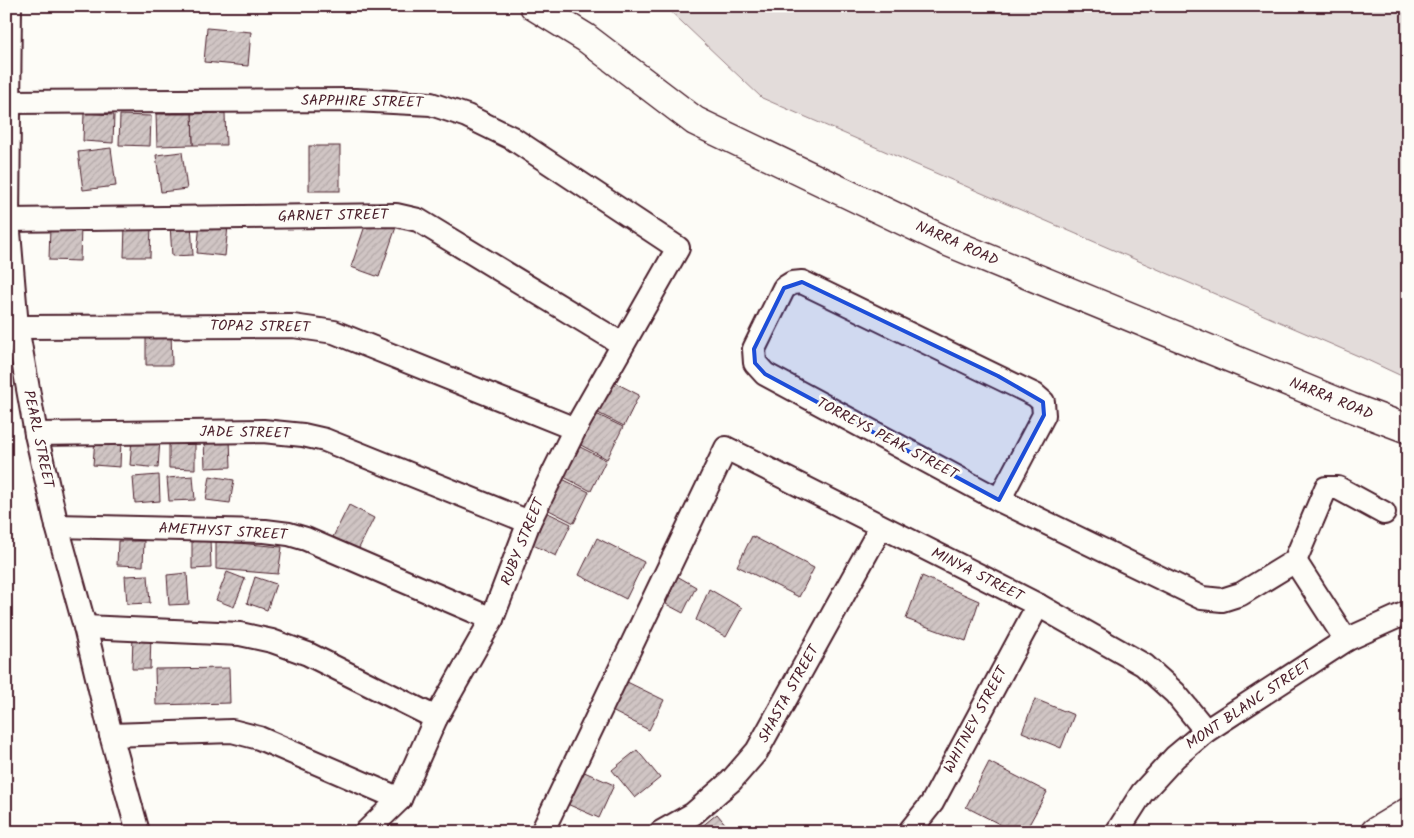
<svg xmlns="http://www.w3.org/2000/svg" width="1414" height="838" viewBox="0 0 1414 838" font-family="Kalam,sans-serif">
<defs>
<pattern id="building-hatch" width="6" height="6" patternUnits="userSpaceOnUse" patternTransform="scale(1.25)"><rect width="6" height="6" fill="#d0c5c4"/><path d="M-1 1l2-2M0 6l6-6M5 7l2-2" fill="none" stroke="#b4a9a9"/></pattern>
</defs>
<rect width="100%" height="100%" fill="#fdfcf7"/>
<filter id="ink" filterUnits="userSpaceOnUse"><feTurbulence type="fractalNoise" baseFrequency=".02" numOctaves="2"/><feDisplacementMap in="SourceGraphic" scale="10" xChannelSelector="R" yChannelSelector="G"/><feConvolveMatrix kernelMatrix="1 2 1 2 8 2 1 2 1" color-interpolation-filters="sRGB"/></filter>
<g filter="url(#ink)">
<polygon fill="#e3dcda" stroke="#967e82" points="665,6 1408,6 1408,379 1363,358 762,98"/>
<g fill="url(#building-hatch)" stroke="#4a1f2b">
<polygon points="207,28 251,32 248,66 204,62"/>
<polygon points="84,113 114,115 113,143 83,141"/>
<polygon points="225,113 226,145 193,145 192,114"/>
<polygon points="156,114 192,114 193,145 157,146"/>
<polygon points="120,115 151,116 150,146 119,145"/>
<rect x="309" y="146" width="31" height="45"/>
<polygon points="111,148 116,186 83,190 78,152"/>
<polygon points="182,152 187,189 161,192 156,155"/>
<polygon points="368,217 396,227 379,277 351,267"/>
<polygon points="200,223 228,226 225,256 197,253"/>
<polygon points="191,224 193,255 172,256 170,225"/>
<polygon points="50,225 81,226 80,261 49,260"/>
<polygon points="125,225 151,226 150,257 124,257"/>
<polygon points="146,332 171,332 172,365 146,365"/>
<polygon points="608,379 639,395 624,426 592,410"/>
<polygon points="592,412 623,427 607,459 577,443"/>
<polygon points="95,438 121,439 120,467 93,465"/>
<polygon points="132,438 160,440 158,468 130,465"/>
<polygon points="230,438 231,467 205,468 204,439"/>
<polygon points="169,439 195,439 195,469 169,468"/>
<polygon points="576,445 606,460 591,491 560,475"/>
<polygon points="159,475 160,501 135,503 133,477"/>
<polygon points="193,476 195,500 169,501 167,478"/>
<polygon points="210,476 234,480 230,503 206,500"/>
<polygon points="558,477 589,492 574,523 543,507"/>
<polygon points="349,505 374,518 358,550 333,537"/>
<polygon points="542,510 571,524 556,556 527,542"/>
<polygon points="752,536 814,568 799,597 737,566"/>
<polygon points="597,538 644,562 626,599 579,575"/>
<polygon points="192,539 210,539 211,568 192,569"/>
<polygon points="118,541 144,541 143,566 117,565"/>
<polygon points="216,541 282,547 278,574 216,569"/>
<polygon points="227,572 245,579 234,607 216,600"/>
<polygon points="187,573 189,604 169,605 167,575"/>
<polygon points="148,575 150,603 127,604 125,576"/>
<polygon points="677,576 696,587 683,613 666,604"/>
<polygon points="922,576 979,601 966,641 906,619"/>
<polygon points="255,577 276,584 267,610 247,603"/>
<polygon points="709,589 742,608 726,637 696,620"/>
<polygon points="133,634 151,634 150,669 132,669"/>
<polygon points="229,668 230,703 156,705 155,669"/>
<polygon points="621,679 664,700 649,730 606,708"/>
<polygon points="1035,699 1074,715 1061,748 1022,732"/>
<polygon points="637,750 660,778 635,798 612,770"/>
<polygon points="989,762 1047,792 1025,832 1015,832 966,807"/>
<polygon points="573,767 614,785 599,818 558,800"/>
<polygon points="717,814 732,832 695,832"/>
</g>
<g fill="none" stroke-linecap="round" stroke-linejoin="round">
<g stroke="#4a1f2b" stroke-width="26">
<g id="street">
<polyline points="10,6 8,220 17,327 36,434 57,526 85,627 111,735 138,832"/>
<polyline points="6,102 355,100 431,104 467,116 512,138 678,248 575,429 529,522 492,619 436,718 400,799 366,832"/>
<polyline points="8,220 396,215 418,220 622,344"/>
<polyline points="17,327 293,326 334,332 575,429"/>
<polyline points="36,434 263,431 303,435 325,440 529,522"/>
<polyline points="999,500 1044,415 1043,402 1035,395 802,282 792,283 784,288 754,349 755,363 765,374 999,500 1202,598 1222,600 1241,594 1295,561 1326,488 1338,488 1384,513"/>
<polyline points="57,526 265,531 289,534 306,539 492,619"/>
<polyline points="1295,561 1346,640"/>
<polyline points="85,627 240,634 272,641 308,654 436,718"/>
<polyline points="111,735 232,731 259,738 400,799"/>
<polyline points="542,832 726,448 1038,605 1144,665 1175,693 1206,731"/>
<polyline points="661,832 693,814 731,781 757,751 881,527"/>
<polyline points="909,832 932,803 1038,605"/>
<polyline points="1117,832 1142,793 1175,757 1206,731 1346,640 1408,612"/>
</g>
</g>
<g stroke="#4a1f2b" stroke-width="31">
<g id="secondary">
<polyline points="534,6 586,38 695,121 948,242 1350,407 1408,429"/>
<polyline points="1375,832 1408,812"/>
</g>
</g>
<use href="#street" stroke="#fdfcf7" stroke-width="22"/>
<use href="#secondary" stroke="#fdfcf7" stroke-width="28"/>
</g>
</g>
<path fill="#1d4ed8" fill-opacity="0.2" stroke="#1d4ed8" stroke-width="4" stroke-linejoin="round" d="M802 282 998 376 1043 402 1044 415 999 500 765 374 755 363 754 349 784 288Z"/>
<g text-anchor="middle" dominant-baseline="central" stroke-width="5" stroke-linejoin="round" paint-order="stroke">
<g font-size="15" fill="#4a1f2b" stroke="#fdfcf7">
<text transform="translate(362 102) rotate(1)">SAPPHIRE STREET</text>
<text transform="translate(333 216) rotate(-1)">GARNET STREET</text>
<text transform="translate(957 244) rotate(24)">NARRA ROAD</text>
<text transform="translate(260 327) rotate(1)">TOPAZ STREET</text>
<text transform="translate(1331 399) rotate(22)">NARRA ROAD</text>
<text transform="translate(245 433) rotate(1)">JADE STREET</text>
<text transform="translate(38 439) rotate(78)">PEARL STREET</text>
<text transform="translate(887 439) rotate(28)">TORREYS PEAK STREET</text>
<text transform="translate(223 532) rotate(3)">AMETHYST STREET</text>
<text transform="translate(523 542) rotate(-68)">RUBY STREET</text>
<text transform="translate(977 575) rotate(27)">MINYA STREET</text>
<text transform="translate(789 694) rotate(-61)">SHASTA STREET</text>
<text transform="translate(1249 705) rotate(-34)">MONT BLANC STREET</text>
<text transform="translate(976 720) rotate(-62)">WHITNEY STREET</text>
</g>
</g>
<rect width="1414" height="838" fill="none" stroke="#fdfcf7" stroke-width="25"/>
<rect x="12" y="12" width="1389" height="813" fill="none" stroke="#4a1f2b" stroke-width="2" filter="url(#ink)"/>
</svg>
